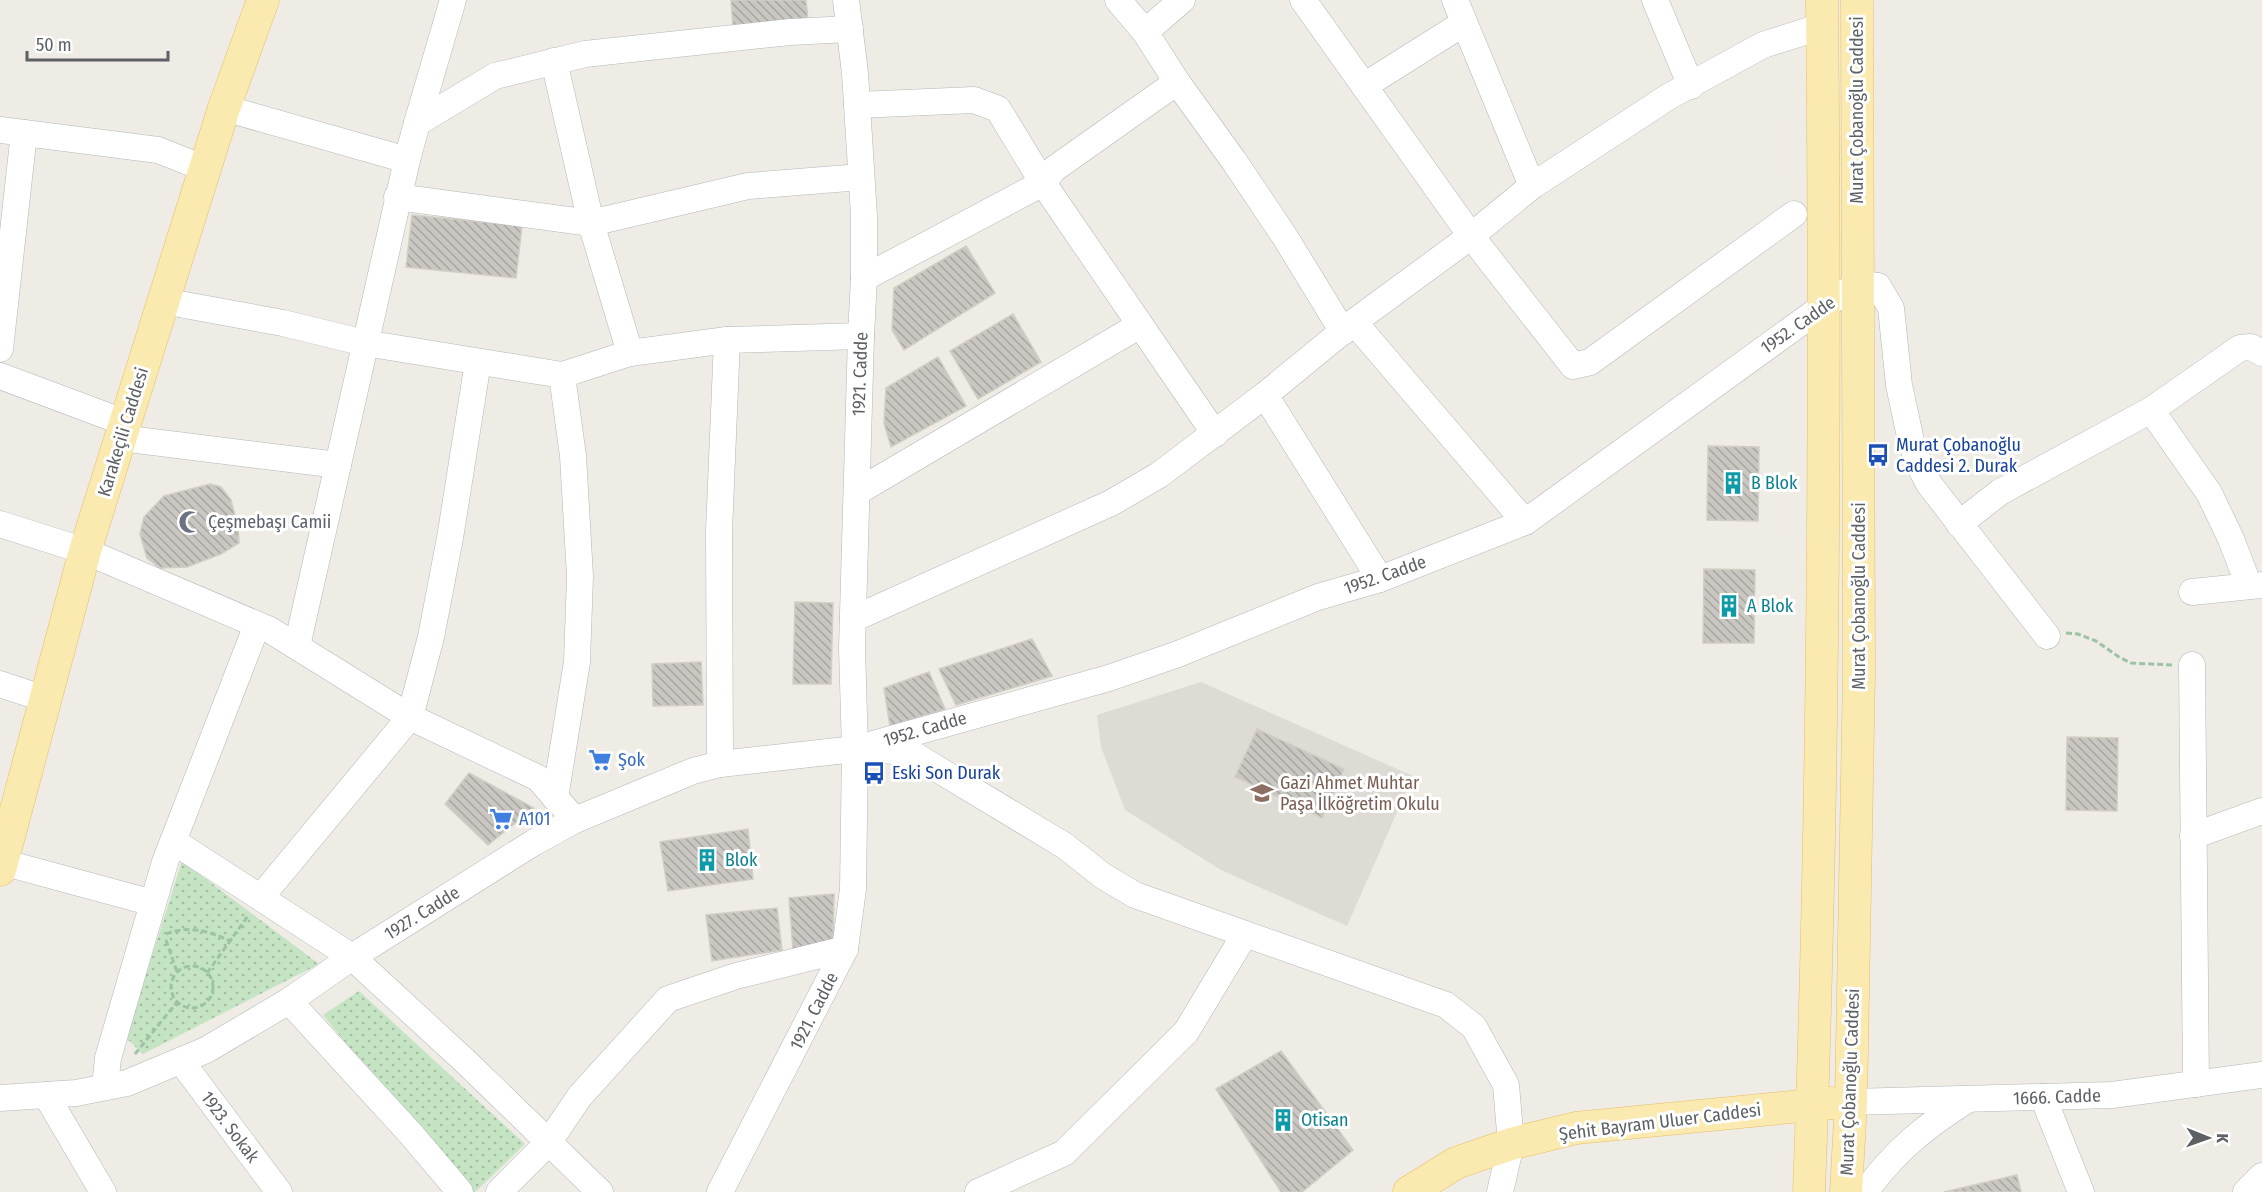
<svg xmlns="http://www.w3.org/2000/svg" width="2262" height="1192" viewBox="0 0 2262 1192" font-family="'Fira Sans Condensed',sans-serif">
<defs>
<pattern id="grass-dots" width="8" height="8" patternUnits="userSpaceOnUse" patternTransform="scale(1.5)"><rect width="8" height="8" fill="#c5e4c3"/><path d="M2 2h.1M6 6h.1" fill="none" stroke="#a3bca2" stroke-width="1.8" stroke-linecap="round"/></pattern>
<pattern id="building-back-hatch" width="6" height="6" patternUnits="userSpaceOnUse" patternTransform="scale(1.5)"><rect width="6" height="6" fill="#cac7c2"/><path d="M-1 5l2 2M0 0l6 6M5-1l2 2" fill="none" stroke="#a7a5a1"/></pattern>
</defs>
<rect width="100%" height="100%" fill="#eeece5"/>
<polygon fill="#dedbd4" points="1201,682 1413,776 1347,926 1221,870 1125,810 1101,747 1097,715"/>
<g fill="url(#grass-dots)">
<polygon points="182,861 319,964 143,1054 126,1038"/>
<polygon points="359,991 525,1144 475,1192 468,1192 323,1015"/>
</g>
<g fill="url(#building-back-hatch)" stroke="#d3cdc4" stroke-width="1.5">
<polygon points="731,0 806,0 808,20 733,27"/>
<polygon points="412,215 522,226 516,278 406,267"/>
<polygon points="966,246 995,293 904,350 892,330 894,288"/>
<polygon points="1013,314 1041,362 978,399 950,351"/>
<polygon points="938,357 966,406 891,447 884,423 886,388"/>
<polygon points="1708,446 1759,447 1758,521 1707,520"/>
<polygon points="210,484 221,487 231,500 238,527 239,543 221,554 187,567 160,568 147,558 140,534 144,517 164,496"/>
<polygon points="1704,569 1755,570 1754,643 1703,643"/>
<polygon points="795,602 833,603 831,684 793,684"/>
<polygon points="1032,639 1052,676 956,705 939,669"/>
<polygon points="701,662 703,705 653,706 652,664"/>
<polygon points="929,672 945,709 890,726 884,688"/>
<polygon points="1257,729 1344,769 1322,818 1235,777"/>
<polygon points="2067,737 2118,738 2117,811 2066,810"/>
<polygon points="469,773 534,808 488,845 445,804"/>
<polygon points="748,829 753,879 668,891 660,842"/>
<polygon points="834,894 833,943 793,950 789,898"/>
<polygon points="777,908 782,950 712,961 706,915"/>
<polygon points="1281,1051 1353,1150 1302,1192 1281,1192 1216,1089"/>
<polygon points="2017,1175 2021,1192 1944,1192"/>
</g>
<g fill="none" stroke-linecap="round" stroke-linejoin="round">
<g stroke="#b3b6b9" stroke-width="27">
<g id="minor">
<polyline points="1118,0 1145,32 1177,82 1234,161 1285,237 1343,332"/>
<polyline points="1303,0 1471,236 1573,366 1590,362 1794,214"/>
<polyline points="1455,0 1532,186"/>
<polyline points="1655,0 1691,86"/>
<polyline points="1145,32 1182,0"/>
<polyline points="554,61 591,223 630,353"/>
<polyline points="1364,86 1464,23"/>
<polyline points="857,105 974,100 998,109 1043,183 1215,434"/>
<polyline points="224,108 407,160 417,123 495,76 585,54 790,32 850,29"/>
<polyline points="417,123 453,0"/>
<polyline points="0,130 158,150 206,169"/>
<polyline points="397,197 591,223 748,186 861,177"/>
<polyline points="864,278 1043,183 1054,169 1177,82"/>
<polyline points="163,301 283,323 365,343 562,375 630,353 727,340 861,336"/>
<polyline points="1354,322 1525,522"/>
<polyline points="0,349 24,133"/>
<polyline points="0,376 126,423"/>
<polyline points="1265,395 1380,579"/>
<polyline points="2151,410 2209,493 2231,539 2249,586"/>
<polyline points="121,438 338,465"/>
<polyline points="857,492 1140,325"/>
<polyline points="0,524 85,551 270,630 410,717 538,778 575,820"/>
<polyline points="1959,524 2000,492 2151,410 2240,348 2251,347 2262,353"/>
<polyline points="2192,592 2262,585"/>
<polyline points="853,619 1111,503 1159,475 1265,395 1354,322 1471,236 1532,186 1668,97 1763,45 1823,26"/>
<polyline points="297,646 407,160"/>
<polyline points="2192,665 2196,1084"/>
<polyline points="0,684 45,699"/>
<polyline points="873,744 1109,678 1178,654 1318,597 1380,579 1525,522 1825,305 1858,284 1878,286 1891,308 1899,385 1911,441 1920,467 1929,484 2047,636"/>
<polyline points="720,764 719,531 727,340"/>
<polyline points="555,798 577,662 580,576 573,456 562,375"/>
<polyline points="2193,836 2262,811"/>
<polyline points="173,841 352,957 466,1062 600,1192"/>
<polyline points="2,862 153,903"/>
<polyline points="261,897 410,717 431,637 450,538 478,362"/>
<polyline points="289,1001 410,1133 460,1192"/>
<polyline points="181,1061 279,1192"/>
<polyline points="105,1087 108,1058 165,862 257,625"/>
<polyline points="46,1095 103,1192"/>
<polyline points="2043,1097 2081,1192"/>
<polyline points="0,1098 76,1093 127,1083 206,1050 289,1001 352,957 533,843 575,820 693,771 720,764 855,749 896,751 916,756 1065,846 1103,876 1135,895 1446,1005 1474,1027 1506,1085 1511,1144 1500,1192"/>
<polyline points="1851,1102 2112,1095 2262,1075"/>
<polyline points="499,1192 548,1143 580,1096 668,999 736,976 845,949"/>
<polyline points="720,1192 845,949 853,889 855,749 852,648 861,336 864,278 864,216 855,73 846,0"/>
<polyline points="978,1192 1064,1153 1186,1032 1245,934"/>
<path d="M1865 1192C1895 1151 1924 1127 1967 1100"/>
<polyline points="2246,1192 2262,1176"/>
</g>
</g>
<g stroke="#e9bc64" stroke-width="33">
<g id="major">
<polyline points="0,870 85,551 224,108 263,0"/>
<polyline points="1409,1192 1456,1163 1511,1144 1576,1128 1832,1103"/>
<path d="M1809 1192C1824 795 1826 397 1822 0"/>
<polyline points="1846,1192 1851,1102 1859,672 1857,0"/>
</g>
</g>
<g stroke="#9bc3a5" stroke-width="3" stroke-dasharray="6 3" stroke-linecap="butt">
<polyline points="2066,633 2078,634 2096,641 2119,657 2131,663 2172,665"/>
<path d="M166 934C189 925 209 931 230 941"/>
<polyline points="166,940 177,972"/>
<circle cx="192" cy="987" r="21"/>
<polyline points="207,973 248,916"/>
<polyline points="135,1054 177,1002"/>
</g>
<use href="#minor" stroke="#fff" stroke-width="26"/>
<use href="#major" stroke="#faeaaf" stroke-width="32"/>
</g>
<defs>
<g id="bus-bare" transform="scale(1.8)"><path d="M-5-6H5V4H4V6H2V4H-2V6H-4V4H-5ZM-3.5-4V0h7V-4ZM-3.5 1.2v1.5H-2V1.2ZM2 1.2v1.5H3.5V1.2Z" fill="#1a4fb4" stroke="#fff" stroke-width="2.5" paint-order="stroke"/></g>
<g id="building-bare" transform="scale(1.8)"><path d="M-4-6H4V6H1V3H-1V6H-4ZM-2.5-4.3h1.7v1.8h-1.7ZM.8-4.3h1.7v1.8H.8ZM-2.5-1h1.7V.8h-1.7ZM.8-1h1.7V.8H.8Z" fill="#0f9aa8" stroke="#fff" stroke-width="2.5" paint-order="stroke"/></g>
<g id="mosque-bare" transform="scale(1.8)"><path d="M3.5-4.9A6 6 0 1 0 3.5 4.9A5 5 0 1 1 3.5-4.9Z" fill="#6b7280" stroke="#fff" stroke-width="2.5" paint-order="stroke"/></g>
<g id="supermarket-bare" transform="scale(1.8)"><path d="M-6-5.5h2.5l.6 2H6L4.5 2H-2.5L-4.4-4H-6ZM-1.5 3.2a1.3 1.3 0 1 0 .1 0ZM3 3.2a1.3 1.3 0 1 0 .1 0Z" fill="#3f7fe0" stroke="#fff" stroke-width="2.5" paint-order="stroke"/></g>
<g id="school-bare" transform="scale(1.8)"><path d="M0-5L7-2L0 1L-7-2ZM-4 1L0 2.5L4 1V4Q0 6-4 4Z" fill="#8d6e63" stroke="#fff" stroke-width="2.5" paint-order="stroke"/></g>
</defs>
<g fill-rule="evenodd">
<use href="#bus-bare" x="1878" y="455"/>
<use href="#building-bare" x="1733" y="483"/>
<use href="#mosque-bare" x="190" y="522"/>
<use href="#building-bare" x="1729" y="606"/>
<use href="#supermarket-bare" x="600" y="760"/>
<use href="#bus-bare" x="874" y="773"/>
<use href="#school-bare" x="1262" y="793"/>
<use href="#supermarket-bare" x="501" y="819"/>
<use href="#building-bare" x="707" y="860"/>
<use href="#building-bare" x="1283" y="1120"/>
</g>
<g text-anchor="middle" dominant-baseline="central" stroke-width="6" stroke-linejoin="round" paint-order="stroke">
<g font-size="18" fill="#5d6165" stroke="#fff">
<text transform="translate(1857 110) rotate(-90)">Murat Çobanoğlu Caddesi</text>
<text transform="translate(1798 325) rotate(-35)">1952. Cadde</text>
<text transform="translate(860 374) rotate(-88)">1921. Cadde</text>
<text transform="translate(123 432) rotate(-73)">Karakeçili Caddesi</text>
<text transform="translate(1385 575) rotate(-19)">1952. Cadde</text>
<text transform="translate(1859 596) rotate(-90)">Murat Çobanoğlu Caddesi</text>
<text transform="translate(925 729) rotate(-16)">1952. Cadde</text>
<text transform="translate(422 913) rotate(-32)">1927. Cadde</text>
<text transform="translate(814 1011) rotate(-63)">1921. Cadde</text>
<text transform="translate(1850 1082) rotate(-88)">Murat Çobanoğlu Caddesi</text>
<text transform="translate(2057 1097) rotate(-2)">1666. Cadde</text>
<text transform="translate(1660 1122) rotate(-7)">Şehit Bayram Uluer Caddesi</text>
<text transform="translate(230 1127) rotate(53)">1923. Sokak</text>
</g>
<g font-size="18" fill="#164399" stroke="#fff" text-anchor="start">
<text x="1896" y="445">Murat Çobanoğlu<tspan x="1896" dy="21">Caddesi 2. Durak</tspan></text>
<text x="892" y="773">Eski Son Durak</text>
</g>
<g font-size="18" fill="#0d838f" stroke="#fff" text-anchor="start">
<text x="1751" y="483">B Blok</text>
<text x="1747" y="606">A Blok</text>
<text x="725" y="860">Blok</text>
<text x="1301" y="1120">Otisan</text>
</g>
<g font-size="18" fill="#5b616d" stroke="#fff" text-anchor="start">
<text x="208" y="522">Çeşmebaşı Camii</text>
</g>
<g font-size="18" fill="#366cbe" stroke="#fff" text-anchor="start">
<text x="618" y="760">Şok</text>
<text x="519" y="819">A101</text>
</g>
<g font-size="18" fill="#785e54" stroke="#fff" text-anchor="start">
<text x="1280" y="783">Gazi Ahmet Muhtar<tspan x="1280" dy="21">Paşa İlköğretim Okulu</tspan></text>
</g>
</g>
<g transform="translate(2208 1138) rotate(91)" stroke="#ffffff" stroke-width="4.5" paint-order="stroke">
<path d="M0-4.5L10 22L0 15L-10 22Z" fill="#5d6165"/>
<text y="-9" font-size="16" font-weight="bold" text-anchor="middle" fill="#5d6165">K</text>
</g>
<path d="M27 51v9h141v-9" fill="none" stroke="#5d6165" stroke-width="3"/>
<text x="36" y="51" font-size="18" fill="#5d6165" stroke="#ffffff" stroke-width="4.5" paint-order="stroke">50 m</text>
</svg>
